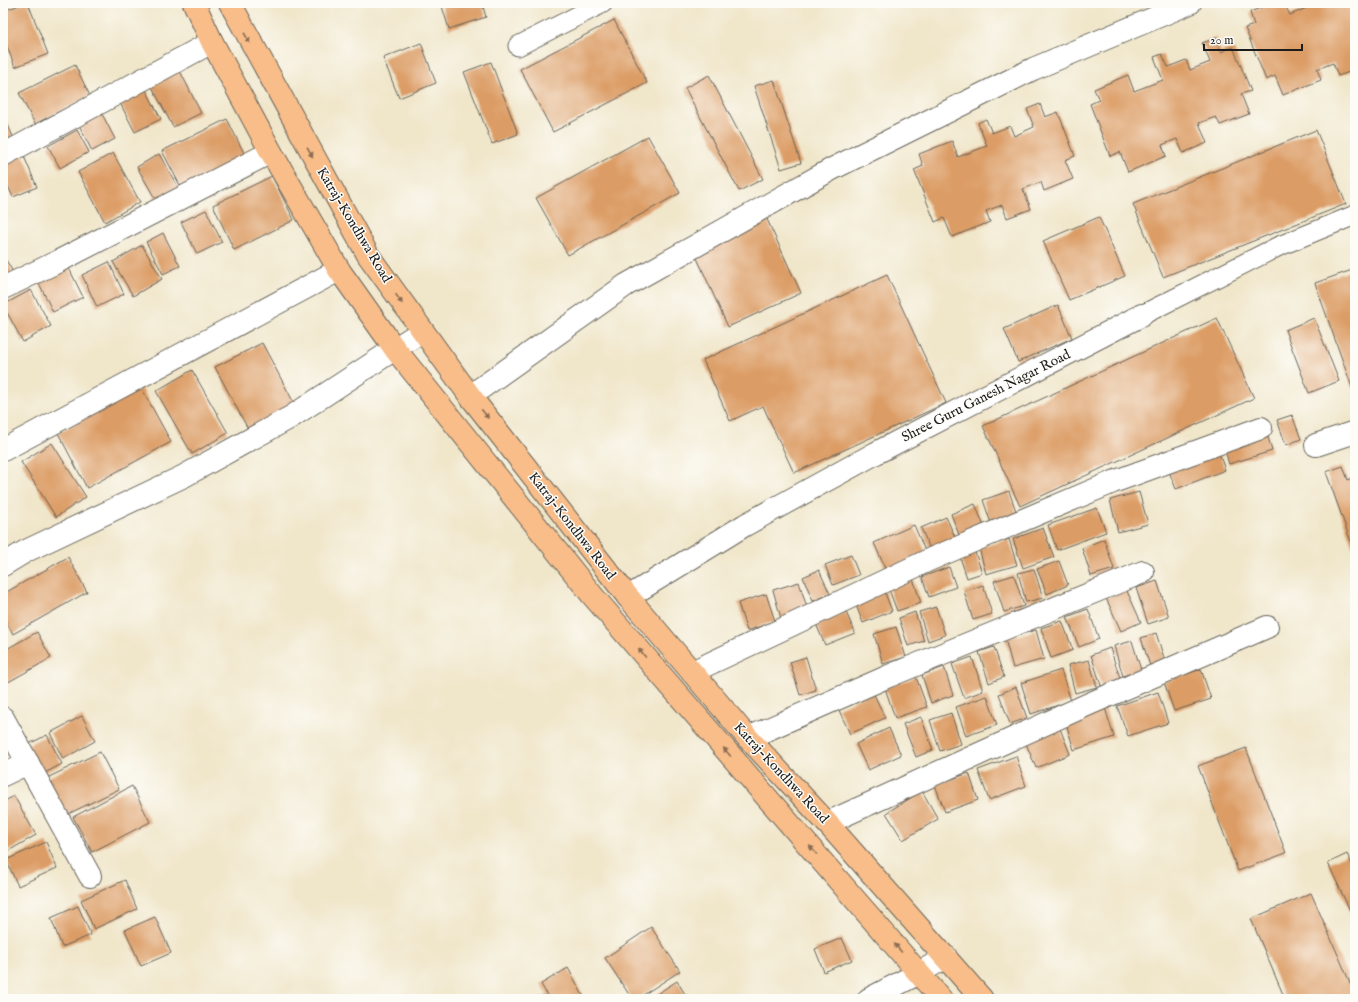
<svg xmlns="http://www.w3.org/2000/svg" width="1358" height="1002" viewBox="0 0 1358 1002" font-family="'IM FELL English',serif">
<rect width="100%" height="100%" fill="#fdfcf7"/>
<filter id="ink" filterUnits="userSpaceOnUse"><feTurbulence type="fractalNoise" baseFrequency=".025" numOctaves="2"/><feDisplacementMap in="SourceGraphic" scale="8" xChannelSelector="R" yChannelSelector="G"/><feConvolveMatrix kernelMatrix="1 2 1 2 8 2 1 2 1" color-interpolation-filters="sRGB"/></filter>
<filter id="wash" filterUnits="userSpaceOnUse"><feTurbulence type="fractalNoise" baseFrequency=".012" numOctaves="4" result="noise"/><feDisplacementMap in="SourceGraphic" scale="16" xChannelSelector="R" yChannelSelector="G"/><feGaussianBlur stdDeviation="0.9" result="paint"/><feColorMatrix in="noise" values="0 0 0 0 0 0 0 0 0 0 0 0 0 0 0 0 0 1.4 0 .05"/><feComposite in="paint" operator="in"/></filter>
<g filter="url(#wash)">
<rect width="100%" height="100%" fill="#f0e6ca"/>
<g id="blocks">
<g fill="#dc9c65">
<polygon points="25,3 28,3 48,54 15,67 3,36 3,11"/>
<polygon points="441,3 482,3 486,17 449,29"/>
<polygon points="1273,3 1284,3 1290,15 1318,3 1355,3 1355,70 1338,76 1333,63 1317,69 1321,80 1283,95 1275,76 1266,80 1245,28 1254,25 1250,12"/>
<polygon points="614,20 647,83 553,132 520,69"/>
<polygon points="1216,38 1221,52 1233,47 1251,91 1241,94 1249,114 1220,125 1216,117 1199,123 1207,143 1183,153 1177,139 1162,145 1166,156 1128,172 1120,152 1110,156 1090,104 1099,100 1094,89 1128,75 1134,91 1163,80 1154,57 1162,54 1168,67 1186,60 1190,70 1210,62 1202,43"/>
<polygon points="421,43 436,83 399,98 383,58"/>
<polygon points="491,62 518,134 492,144 464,72"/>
<polygon points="75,65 90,96 35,124 19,93"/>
<polygon points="178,67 201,113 173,127 149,81"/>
<polygon points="709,75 763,179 739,191 685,88"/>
<polygon points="774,80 801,163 781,169 754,86"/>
<polygon points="145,88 161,119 135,132 119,101"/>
<polygon points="1040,104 1045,117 1058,112 1075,156 1065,160 1073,179 1044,191 1041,182 1023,189 1031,209 1007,218 1002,205 986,211 990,222 952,237 944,218 935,222 914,170 923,166 919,154 952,141 958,157 987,146 978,123 986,119 992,133 1010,126 1014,136 1034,127 1027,109"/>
<polygon points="101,112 115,139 92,151 78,123"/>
<polygon points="3,113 13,137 3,141"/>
<polygon points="227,119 247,159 183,191 162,151"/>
<polygon points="77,130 89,152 60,168 48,146"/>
<polygon points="1316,130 1346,204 1163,277 1133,204"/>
<polygon points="648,136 680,193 568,255 536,198"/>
<polygon points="113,153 140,202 105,222 78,172"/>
<polygon points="23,154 37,187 13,197 3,175 3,163"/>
<polygon points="159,154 182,194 160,207 137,167"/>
<polygon points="272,176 294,220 234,250 213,205"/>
<polygon points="206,210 222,242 197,254 181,222"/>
<polygon points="765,215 801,293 728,327 692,247"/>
<polygon points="1099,217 1125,276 1069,300 1043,241"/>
<polygon points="163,233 180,266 163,274 146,242"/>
<polygon points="142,245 162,279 133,296 113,262"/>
<polygon points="3,255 13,272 3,278"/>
<polygon points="65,260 83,297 53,312 35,275"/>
<polygon points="109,262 124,294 97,307 82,275"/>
<polygon points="1355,269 1355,396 1315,283"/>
<polygon points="887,275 946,403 794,473 763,406 730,421 703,360"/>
<polygon points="31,290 51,326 23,342 3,305"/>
<polygon points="1058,305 1072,338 1018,362 1004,329"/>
<polygon points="1217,318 1254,398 1020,506 983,426"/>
<polygon points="1314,318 1339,381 1309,393 1285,330"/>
<polygon points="262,343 295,405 248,429 215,367"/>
<polygon points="192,370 228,433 192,454 156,391"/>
<polygon points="141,387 171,442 87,488 58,433"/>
<polygon points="1292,415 1301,439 1286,445 1277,420"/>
<polygon points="1266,430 1272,451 1229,464 1223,443"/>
<polygon points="52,443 86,497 56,517 21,462"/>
<polygon points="1218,450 1225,470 1176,489 1168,469"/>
<polygon points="1343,466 1348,480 1355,477 1355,553 1326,472"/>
<polygon points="1009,491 1018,517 992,526 983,500"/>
<polygon points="1139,492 1148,524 1118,532 1110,500"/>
<polygon points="975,504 986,531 961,540 951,514"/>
<polygon points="1097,508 1106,532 1057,550 1048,525"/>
<polygon points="946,517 956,539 930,549 921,528"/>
<polygon points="914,525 926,553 886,570 874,543"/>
<polygon points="1043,528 1054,557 1023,568 1013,539"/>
<polygon points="1009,539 1017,565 986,574 979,548"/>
<polygon points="1104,539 1114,569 1091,576 1082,548"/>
<polygon points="975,552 982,573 967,578 960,557"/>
<polygon points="851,555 859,575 833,585 825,565"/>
<polygon points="68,557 87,592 13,634 3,616 3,594"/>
<polygon points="1059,561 1068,585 1047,594 1037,569"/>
<polygon points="949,567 956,587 929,597 922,577"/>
<polygon points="1034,569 1043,598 1026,602 1018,573"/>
<polygon points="819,570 830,594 813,601 803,577"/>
<polygon points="1014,575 1024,606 1004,612 994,581"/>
<polygon points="913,579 921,603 897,611 888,587"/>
<polygon points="1157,581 1169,617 1148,624 1136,588"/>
<polygon points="799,582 809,614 782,622 773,590"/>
<polygon points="983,585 992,614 973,620 964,591"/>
<polygon points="883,588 892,611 863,623 854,600"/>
<polygon points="1126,589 1141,622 1121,631 1106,598"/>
<polygon points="766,594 775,621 747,631 738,603"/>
<polygon points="936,607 945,635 928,641 919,612"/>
<polygon points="1088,609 1099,639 1079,647 1067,617"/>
<polygon points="846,612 855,633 825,645 816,624"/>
<polygon points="915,612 924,641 908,646 899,618"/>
<polygon points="1062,621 1073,650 1051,658 1041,628"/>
<polygon points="896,627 906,657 883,664 874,634"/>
<polygon points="1036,630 1044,659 1013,668 1005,639"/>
<polygon points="37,632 51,658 3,685 3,651"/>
<polygon points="1156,633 1166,664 1151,669 1141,638"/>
<polygon points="1132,641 1141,670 1123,676 1114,646"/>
<polygon points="994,647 1004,677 989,683 979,652"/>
<polygon points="1110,648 1121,681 1102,688 1091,655"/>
<polygon points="806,657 816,690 800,695 790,662"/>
<polygon points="972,657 983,691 964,698 952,664"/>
<polygon points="1089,660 1097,687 1075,693 1068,665"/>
<polygon points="944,667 953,695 931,703 922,675"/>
<polygon points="1201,669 1211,699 1174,711 1164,682"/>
<polygon points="1061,670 1071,701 1031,714 1021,683"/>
<polygon points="916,677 927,707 895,718 885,688"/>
<polygon points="1016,687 1027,718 1010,724 999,694"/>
<polygon points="873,692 885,718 850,734 838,708"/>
<polygon points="1158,692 1168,723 1128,736 1117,706"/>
<polygon points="987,696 997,725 966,736 956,707"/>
<polygon points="1105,708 1114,737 1074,750 1065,720"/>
<polygon points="951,713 961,744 940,751 930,720"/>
<polygon points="82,716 95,741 63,759 50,733"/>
<polygon points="921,717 933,750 916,757 903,724"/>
<polygon points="1059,726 1070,754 1036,768 1025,741"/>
<polygon points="889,728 901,755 868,770 856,744"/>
<polygon points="47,735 62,764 41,775 25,746"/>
<polygon points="1246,748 1286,853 1238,871 1198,766"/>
<polygon points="100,752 119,789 64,816 45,779"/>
<polygon points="1016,756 1026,786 989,800 978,770"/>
<polygon points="969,773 978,800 945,812 935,785"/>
<polygon points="132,786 150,822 92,852 73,817"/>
<polygon points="922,791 938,819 903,840 886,813"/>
<polygon points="14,796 36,835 3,854 3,802"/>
<polygon points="46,842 57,868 18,886 6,860"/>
<polygon points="1347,854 1355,871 1355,914 1352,915 1328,863"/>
<polygon points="125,880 137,909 94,929 81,900"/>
<polygon points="1311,893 1355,994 1343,999 1285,999 1251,919"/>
<polygon points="78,906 91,935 62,947 51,918"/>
<polygon points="155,917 171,953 141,966 125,930"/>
<polygon points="651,927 680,971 637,999 632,999 605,958"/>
<polygon points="842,938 852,960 824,972 815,949"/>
<polygon points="568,968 585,999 539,999 547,995 541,984"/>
<polygon points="677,981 688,999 649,999"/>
</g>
</g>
</g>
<g filter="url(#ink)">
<use href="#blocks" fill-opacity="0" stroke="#666359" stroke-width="1"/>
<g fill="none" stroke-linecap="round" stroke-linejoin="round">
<g stroke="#666359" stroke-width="21">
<g id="service">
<polyline points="518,46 603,3"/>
<polyline points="1142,315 1277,247 1355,215"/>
</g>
</g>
<g stroke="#666359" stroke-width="24">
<g id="minor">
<polyline points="3,155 212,42"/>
<polyline points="3,288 59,261 271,152"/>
<polyline points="470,396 626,285 832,169 1033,69 1190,3"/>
<polyline points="1316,445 1355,432"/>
<polyline points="3,450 339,270"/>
<polyline points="3,565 26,551 184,476 291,417 422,331"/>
<polyline points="628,597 745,525 876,453 1142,315"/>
<polyline points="692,672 931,559 1113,482 1261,428"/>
<polyline points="3,718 90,876"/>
<polyline points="748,738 889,676 1143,572"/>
<polyline points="3,775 28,763"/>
<polyline points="827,823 1089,704 1267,627"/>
<polyline points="869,999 919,973 946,957"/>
</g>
</g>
<g stroke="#666359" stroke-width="24">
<g id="trunk">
<polyline points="194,3 212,42 271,152 339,270 395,349 592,595 941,999"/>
<polyline points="230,3 368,255 470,396 628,597 748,738 827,823 982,999"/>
</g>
</g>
<use href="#service" stroke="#fff" stroke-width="19"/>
<use href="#minor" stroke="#fff" stroke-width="22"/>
<use href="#trunk" stroke="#f8bd89" stroke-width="22"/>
</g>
<defs><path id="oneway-solid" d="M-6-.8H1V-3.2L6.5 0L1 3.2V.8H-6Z"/></defs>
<g fill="#8a6c52">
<use href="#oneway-solid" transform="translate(247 38) rotate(61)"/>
<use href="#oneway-solid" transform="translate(310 152) rotate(61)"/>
<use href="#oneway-solid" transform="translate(399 299) rotate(55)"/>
<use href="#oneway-solid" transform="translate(485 414) rotate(52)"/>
<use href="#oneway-solid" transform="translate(642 653) rotate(-131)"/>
<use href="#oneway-solid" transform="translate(727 752) rotate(-131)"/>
<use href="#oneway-solid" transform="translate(813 850) rotate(-131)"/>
<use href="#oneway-solid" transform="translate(898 948) rotate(-131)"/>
</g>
</g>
<g text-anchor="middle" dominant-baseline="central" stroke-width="3" stroke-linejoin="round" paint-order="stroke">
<g font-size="14" fill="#1c1c1c" stroke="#fdfcf7">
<text transform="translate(354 225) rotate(59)">Katraj-Kondhwa Road</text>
<text transform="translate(986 396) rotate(-27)">Shree Guru Ganesh Nagar Road</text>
<text transform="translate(572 526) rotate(52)">Katraj-Kondhwa Road</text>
<text transform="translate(781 773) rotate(47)">Katraj-Kondhwa Road</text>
</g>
</g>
<rect width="1358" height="1002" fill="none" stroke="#fdfcf7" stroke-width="16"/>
<path d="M1204 44v6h98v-6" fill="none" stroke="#1c1c1c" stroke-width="2"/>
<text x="1210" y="44" font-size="12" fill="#1c1c1c" stroke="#fdfcf7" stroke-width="3" paint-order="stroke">20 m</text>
</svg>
